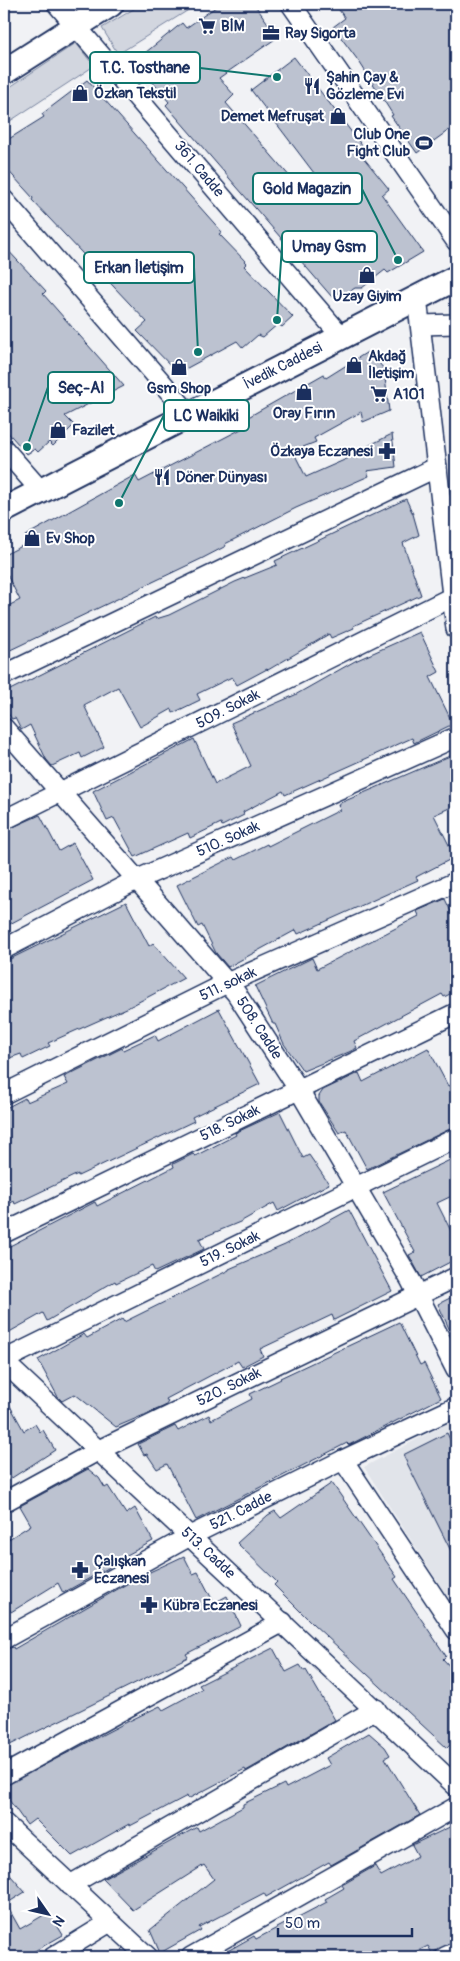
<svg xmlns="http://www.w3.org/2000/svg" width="460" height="1961" viewBox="0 0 460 1961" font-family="Pangolin,sans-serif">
<rect width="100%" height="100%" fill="#f1f2f5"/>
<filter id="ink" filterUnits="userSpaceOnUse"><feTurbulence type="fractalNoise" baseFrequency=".02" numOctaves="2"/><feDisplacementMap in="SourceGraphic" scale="10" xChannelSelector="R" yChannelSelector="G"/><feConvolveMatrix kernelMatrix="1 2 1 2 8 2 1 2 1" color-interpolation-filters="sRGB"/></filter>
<g filter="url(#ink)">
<polygon fill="#e1e4ea" points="452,1421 456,1421 456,1610 364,1467"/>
<g fill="#d2d6df" stroke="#76829e">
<polygon points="142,4 198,4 118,54 102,28"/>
<polygon points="76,43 94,66 4,125 4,91"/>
</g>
<g fill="#bcc2d0" stroke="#1b2f5e">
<polygon points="220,4 254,4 278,37 219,78 234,95 226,103 298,186 314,173 251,90 294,57 363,147 358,151 389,189 382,195 423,252 388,273 385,270 362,288 355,288 344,295 340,292 332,297 166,105 169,102 135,61 182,23 186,28"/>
<polygon points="349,4 456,4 456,125 417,153 391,116 393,115 360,63 333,27 345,18 339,10"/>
<polygon points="87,80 222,232 219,234 247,263 244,266 293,317 282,327 278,324 263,337 258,335 243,348 237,341 178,373 137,331 147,322 32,200 33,198 4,166 4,142 44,117 42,114"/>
<polygon points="4,246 46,291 43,294 124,386 65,416 74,425 53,446 49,442 38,452 35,449 27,454 4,428"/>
<polygon points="369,351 384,369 389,411 363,422 361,412 314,438 316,442 293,451 306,477 369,449 368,446 392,434 396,467 367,471 369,476 296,508 225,544 226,546 203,558 4,653 4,608 20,600 4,569 4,555 28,543 25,536 135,475 139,482 247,426 243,420 324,374 326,378"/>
<polygon points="406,499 413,514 419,535 403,543 421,595 353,626 354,628 331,638 329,634 268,670 267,669 237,685 232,677 197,694 200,700 173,713 172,709 140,727 118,687 84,705 104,747 82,758 80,753 52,766 46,759 30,725 21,730 15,718 12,719 7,712 4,704 4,693 155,617 156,619 169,615 235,582 277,565 275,561"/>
<polygon points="420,632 439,672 430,677 453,724 414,743 412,738 285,795 283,791 243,812 244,815 222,826 221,823 190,838 188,833 135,857 114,818 107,821 93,791 194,739 215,784 251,766 231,723 295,695 355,661"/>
<polygon points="452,755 456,764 456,805 434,815 455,857 416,877 418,880 298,934 296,930 228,967 216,953 202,925 198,927 177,885 233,857 235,860 267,844 268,846 340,810 338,804"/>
<polygon points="40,815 59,851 73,843 93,880 4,927 4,831"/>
<polygon points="445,899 456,922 456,991 444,997 442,994 354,1041 357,1048 349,1052 303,1071 284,1044 275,1024 273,1024 255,986 312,958 317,969 419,916 417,911"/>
<polygon points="126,902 149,946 153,943 184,978 129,1007 48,1043 50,1046 23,1059 21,1054 4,1060 4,962"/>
<polygon points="219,1009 260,1084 192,1117 194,1121 78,1176 78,1174 15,1204 14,1201 4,1207 4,1109 25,1098 27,1102 68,1084 64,1077 122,1048 123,1050 155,1035 158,1041"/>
<polygon points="428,1048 448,1086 456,1083 456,1126 367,1169 346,1130 339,1133 319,1102 319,1096 323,1090 359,1073 363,1082"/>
<polygon points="280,1112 303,1158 309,1155 329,1184 278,1211 274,1203 240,1222 199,1239 204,1249 155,1272 152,1266 116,1283 115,1281 47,1321 43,1313 4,1335 4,1249 95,1202 97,1206 174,1167 173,1164 193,1154 195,1156 236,1135 235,1133"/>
<polygon points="452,1159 456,1170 456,1194 437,1203 452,1233 456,1231 456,1259 421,1277 409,1255 415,1252 383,1192"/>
<polygon points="349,1210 392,1291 334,1320 332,1315 260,1349 263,1356 242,1367 238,1361 166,1399 168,1402 165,1406 116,1427 75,1394 62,1401 58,1397 38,1360 84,1334 87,1338 122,1319 124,1322 229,1270 229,1269 285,1245"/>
<polygon points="456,1295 456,1344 438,1304"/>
<polygon points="399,1322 420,1365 424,1363 441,1398 349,1445 347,1443 196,1520 167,1464 157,1469 147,1454 144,1455 138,1444 175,1426 178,1431 209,1415 211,1420 252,1399 250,1394 281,1379 280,1378"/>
<polygon points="4,1395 24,1431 35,1424 40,1432 43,1430 55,1450 4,1483"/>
<polygon points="447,1433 456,1452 456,1561 403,1455"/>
<polygon points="88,1469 99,1478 105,1488 108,1486 126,1514 135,1508 153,1541 125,1556 126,1558 63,1593 58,1583 11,1612 4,1600 4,1542 31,1525 20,1506"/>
<polygon points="332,1483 397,1577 394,1579 446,1656 443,1659 456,1673 456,1739 447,1748 313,1624 274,1585 277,1582 237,1543 268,1515 275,1511 281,1518"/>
<polygon points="184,1556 193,1574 198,1572 214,1603 227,1596 241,1626 186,1654 188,1657 4,1748 4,1650 13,1647 14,1649 137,1578"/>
<polygon points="273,1648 286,1672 300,1665 304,1671 306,1670 335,1720 246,1771 245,1769 188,1799 187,1796 130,1826 129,1824 72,1856 35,1819 27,1825 4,1793 4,1786 125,1723 160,1706 163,1710 202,1689 199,1685"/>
<polygon points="369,1733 385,1747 390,1755 385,1758 420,1815 331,1865 329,1862 266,1897 264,1893 199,1927 201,1930 160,1953 150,1930 214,1879 204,1865 133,1910 103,1879 197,1827 199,1831 243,1807 243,1804 284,1784 286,1788 330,1765 326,1758"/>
<polygon points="456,1824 456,1940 432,1953 428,1946 406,1957 217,1957 254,1936 256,1939 327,1902 325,1899 344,1888 342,1885 375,1866 381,1876 418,1856 412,1845"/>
<polygon points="4,1868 25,1892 6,1904 20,1929 49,1912 63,1935 24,1957 4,1957"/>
</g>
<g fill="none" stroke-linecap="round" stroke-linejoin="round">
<g stroke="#1b2f5e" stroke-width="22">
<g id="minor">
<polyline points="57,4 341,336"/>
<polyline points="291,4 456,241"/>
<polyline points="4,200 189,414"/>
<polyline points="417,298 456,629"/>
<polyline points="421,325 456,324"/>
<polyline points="4,449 41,491"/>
<polyline points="4,675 437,467"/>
<polyline points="4,728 236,993 299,1090 411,1281 456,1370"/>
<polyline points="4,820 452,597"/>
<polyline points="4,949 136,880 456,737"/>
<polyline points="4,1094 227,983 456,882"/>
<polyline points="4,1233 456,1013"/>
<polyline points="4,1360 456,1138"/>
<polyline points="4,1362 456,1786"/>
<polyline points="343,1460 456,1630"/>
<polyline points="4,1502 99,1450 456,1277"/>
<polyline points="4,1639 190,1536 343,1460 456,1407"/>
<polyline points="4,1775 283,1622"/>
<polyline points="4,1823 148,1957"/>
<polyline points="70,1885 376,1709"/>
<polyline points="53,1957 110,1922"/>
<polyline points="191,1957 456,1807"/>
<polyline points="445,1957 456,1952"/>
</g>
</g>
<g stroke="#1b2f5e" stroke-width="28">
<g id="major">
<polyline points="4,72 111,4"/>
<polyline points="4,510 456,278"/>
</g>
</g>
<use href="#minor" stroke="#fff" stroke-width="19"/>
<use href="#major" stroke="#fff" stroke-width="24"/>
</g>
</g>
<defs>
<g id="supermarket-bare" transform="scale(1.35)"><path d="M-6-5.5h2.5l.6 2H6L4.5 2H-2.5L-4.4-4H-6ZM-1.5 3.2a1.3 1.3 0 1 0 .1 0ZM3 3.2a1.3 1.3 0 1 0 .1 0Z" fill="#1b2f5e" stroke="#fff" stroke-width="2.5" paint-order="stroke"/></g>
<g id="office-bare" transform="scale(1.35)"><path d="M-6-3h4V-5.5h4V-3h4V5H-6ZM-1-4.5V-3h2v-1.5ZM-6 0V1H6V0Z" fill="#1b2f5e" stroke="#fff" stroke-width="2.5" paint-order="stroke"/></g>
<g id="restaurant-bare" transform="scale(1.35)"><path d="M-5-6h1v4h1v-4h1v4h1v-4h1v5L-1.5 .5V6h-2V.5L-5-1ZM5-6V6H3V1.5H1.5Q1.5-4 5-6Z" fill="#1b2f5e" stroke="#fff" stroke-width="2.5" paint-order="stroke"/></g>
<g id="shop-bare" transform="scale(1.35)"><path d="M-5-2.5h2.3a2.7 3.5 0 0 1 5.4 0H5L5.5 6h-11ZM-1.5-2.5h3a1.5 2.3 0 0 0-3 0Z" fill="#1b2f5e" stroke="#fff" stroke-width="2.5" paint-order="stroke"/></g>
<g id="stadium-bare" transform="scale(1.35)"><path d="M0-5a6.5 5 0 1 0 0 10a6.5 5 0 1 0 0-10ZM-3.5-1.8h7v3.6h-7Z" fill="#1b2f5e" stroke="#fff" stroke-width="2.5" paint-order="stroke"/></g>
<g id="pharmacy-bare" transform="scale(1.35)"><path d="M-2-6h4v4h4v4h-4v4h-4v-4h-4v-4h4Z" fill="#1b2f5e" stroke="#fff" stroke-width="2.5" paint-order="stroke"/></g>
</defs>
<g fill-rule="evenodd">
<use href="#supermarket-bare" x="207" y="26"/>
<use href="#office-bare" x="271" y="33"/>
<use href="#restaurant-bare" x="312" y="86"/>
<use href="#shop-bare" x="80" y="93"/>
<use href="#shop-bare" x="338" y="116"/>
<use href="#stadium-bare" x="424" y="143"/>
<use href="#shop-bare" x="367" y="275"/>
<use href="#shop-bare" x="354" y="365"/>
<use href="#shop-bare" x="179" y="367"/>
<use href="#shop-bare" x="304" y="392"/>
<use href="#supermarket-bare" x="379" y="394"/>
<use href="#shop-bare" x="58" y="430"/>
<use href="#pharmacy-bare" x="387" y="451"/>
<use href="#restaurant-bare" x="162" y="477"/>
<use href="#shop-bare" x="32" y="538"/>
<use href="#pharmacy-bare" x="80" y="1570"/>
<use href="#pharmacy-bare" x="149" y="1605"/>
</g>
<g text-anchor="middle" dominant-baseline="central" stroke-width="4" stroke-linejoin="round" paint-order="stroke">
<g font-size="15" font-weight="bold" fill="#1b2f5e" stroke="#fff" text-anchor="start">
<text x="221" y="26">BİM</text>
<text x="285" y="33">Ray Sigorta</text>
<text x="326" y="77">Şahin Çay &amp;<tspan x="326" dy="17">Gözleme Evi</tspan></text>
<text x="94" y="93">Özkan Tekstil</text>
<text x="324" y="116" text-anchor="end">Demet Mefruşat</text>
<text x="410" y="134" text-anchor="end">Club One<tspan x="410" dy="17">Fight Club</tspan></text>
<text x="367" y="296" text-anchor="middle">Uzay Giyim</text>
<text x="368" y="356">Akdağ<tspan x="368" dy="17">İletişim</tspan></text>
<text x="179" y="388" text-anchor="middle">Gsm Shop</text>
<text x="393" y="394">A101</text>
<text x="304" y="413" text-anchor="middle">Oray Fırın</text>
<text x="72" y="430">Fazilet</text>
<text x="373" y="451" text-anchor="end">Özkaya Eczanesi</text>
<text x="176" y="477">Döner Dünyası</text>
<text x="46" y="538">Ev Shop</text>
<text x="94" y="1561">Çalışkan<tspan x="94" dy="17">Eczanesi</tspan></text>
<text x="163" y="1605">Kübra Eczanesi</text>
</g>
<g font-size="15" fill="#1b2f5e" stroke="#fff">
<text transform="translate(199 169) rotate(50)">361. Cadde</text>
<text transform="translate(283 366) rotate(-27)">İvedik Caddesi</text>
<text transform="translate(228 709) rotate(-27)">509. Sokak</text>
<text transform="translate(228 839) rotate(-24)">510. Sokak</text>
<text transform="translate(228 984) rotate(-25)">511. sokak</text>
<text transform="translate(259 1028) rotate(57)">508. Cadde</text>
<text transform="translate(230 1123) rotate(-26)">518. Sokak</text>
<text transform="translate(230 1249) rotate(-26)">519. Sokak</text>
<text transform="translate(229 1387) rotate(-26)">520. Sokak</text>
<text transform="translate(241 1511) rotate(-27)">521. Cadde</text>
<text transform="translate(208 1553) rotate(43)">513. Cadde</text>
</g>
</g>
<path fill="none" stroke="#0f766e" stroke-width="2" d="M277 77L200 68M398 260L362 189M277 320L282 246M198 352L194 267M27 447L48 387M119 503L164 415"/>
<g fill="#0f766e" stroke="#fff" stroke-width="2">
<circle cx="277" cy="77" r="5"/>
<circle cx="398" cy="260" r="5"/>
<circle cx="277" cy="320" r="5"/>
<circle cx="198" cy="352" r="5"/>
<circle cx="27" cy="447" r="5"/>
<circle cx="119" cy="503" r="5"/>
</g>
<g fill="#fff" stroke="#0f766e" stroke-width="2">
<rect x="90" y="52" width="110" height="31" rx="5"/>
<rect x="253" y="173" width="109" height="31" rx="5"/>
<rect x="282" y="231" width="95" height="31" rx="5"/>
<rect x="84" y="252" width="110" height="31" rx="5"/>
<rect x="48" y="372" width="66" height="31" rx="5"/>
<rect x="164" y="400" width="85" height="31" rx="5"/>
</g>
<g font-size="16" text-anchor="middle" font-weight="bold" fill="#1b2f5e">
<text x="145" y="73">T.C. Tosthane</text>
<text x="307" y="194">Gold Magazin</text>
<text x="329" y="252">Umay Gsm</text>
<text x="139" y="273">Erkan İletişim</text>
<text x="81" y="393">Seç-Al</text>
<text x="206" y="421">LC Waikiki</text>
</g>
<rect width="460" height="1961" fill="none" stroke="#fff" stroke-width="20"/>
<rect x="10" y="10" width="440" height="1941" fill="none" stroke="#1b2f5e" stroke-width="2" filter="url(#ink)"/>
<g transform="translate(48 1914) rotate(124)" stroke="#ffffff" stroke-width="4" paint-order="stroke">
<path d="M0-4L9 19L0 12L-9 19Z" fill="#1b2f5e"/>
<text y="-8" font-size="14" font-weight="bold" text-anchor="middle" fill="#1b2f5e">N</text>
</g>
<path d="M278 1928v8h134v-8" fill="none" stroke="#1b2f5e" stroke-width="2.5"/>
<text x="285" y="1928" font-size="15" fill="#1b2f5e" stroke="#ffffff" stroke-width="4" paint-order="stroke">50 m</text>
</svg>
